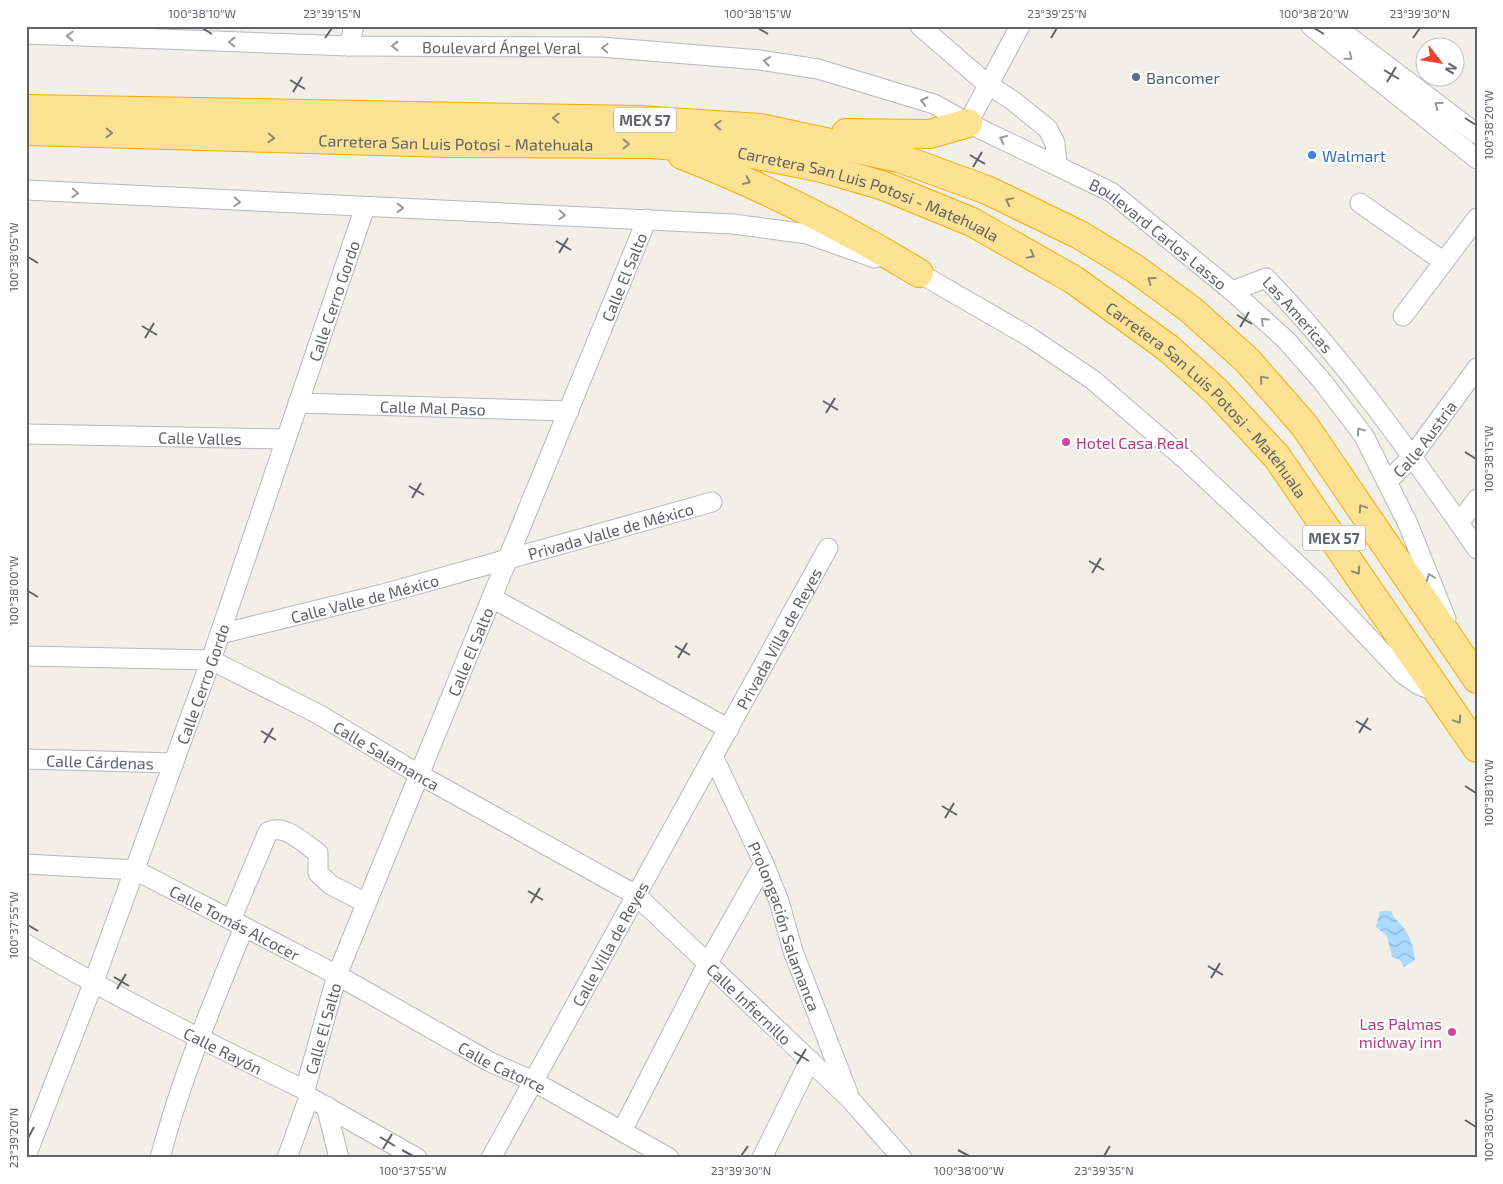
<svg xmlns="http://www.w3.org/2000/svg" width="1503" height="1184" viewBox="0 0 1503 1184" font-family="'Exo 2',sans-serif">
<defs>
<pattern id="water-waves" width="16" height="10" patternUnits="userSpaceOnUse" patternTransform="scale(1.25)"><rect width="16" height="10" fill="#aadaff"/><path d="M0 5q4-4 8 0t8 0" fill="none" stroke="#8eb4d2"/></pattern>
</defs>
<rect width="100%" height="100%" fill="#f1efe8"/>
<path fill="url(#water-waves)" d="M1380 911H1391C1396 922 1401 923 1405 930 1411 938 1414 950 1415 960L1404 967 1400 960 1392 957 1387 936 1376 927Z"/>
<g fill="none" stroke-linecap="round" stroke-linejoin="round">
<g stroke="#b5b8bc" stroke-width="21">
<g id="minor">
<polyline points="920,26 987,84 1012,100 1048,129 1055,143 1057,164"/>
<polyline points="1311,26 1477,159"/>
<polyline points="1335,26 1477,134"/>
<path id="s1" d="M26 34 349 46 601 47 760 60 818 69 934 104 968 123 1111 192 1232 291 1286 340 1322 381 1364 436 1408 524 1446 619"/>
<polyline points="349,46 354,26"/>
<polyline points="968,123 1020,26"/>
<polyline points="26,190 733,224 807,234 875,258"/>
<polyline points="1360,203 1444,262"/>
<polyline points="908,269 919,273 1028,336 1093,380 1186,460 1317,583 1403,674 1419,685 1437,692"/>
<path id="s2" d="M1232 291 1266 278C1345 360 1412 455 1477 549"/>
<polyline points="1403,316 1477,218"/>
<path id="s3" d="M298 403 569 411"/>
<path id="s4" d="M26 434 286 439"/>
<path id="s5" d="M1388 481 1411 458 1477 368"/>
<polyline points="1459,523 1477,499"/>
<polyline points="492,598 729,729"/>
<path id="s6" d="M220 634 383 594 712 502"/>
<path id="s7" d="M26 656 211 660 318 714 420 775 636 895 850 1099 902 1158"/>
<path id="s8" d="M713 756 764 864 779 901 793 951 848 1093"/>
<path id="s9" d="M26 759 174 763"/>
<path id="s10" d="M26 864 135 870 337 975 490 1062 533 1081 669 1158"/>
<path d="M231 920 268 832C285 823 303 843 318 853V873L331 885 366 903"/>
<path id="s11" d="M26 944C117 998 210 1044 305 1090L309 1097 417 1158"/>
<path id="s12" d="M305 1090 337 975 647 219"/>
<polyline points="326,1106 339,1158"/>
<polyline points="622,1131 708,963 764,864"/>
<path id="s13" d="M26 1156 93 984 211 660 365 207"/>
<path d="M160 1158C181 1078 213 1003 244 927"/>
<polyline points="287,1158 309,1097"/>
<path id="s14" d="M491 1158 828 548"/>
<polyline points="762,1158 810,1060"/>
</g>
</g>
<g stroke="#f9ab00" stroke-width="30">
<g id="highway">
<polyline points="26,109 639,120 760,128 899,158 987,190 1080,235 1134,268 1190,309 1247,360 1304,425 1477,679"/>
<path id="s15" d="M26 131 448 143 652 144 737 151 822 168 884 186 972 222 1074 280 1168 348 1216 391 1277 457 1477 748"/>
<polyline points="846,133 930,134 968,123"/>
<path d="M682 155C765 187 843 227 919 273"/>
</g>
</g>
<use href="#minor" stroke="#fff" stroke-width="19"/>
<use href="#highway" stroke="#fde293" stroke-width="28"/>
</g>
<defs><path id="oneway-chevron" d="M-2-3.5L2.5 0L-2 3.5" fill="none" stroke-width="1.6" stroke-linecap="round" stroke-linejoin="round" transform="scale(1.25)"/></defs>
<g stroke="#979a9d">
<use href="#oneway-chevron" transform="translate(70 36) rotate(-178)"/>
<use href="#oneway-chevron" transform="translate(232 42) rotate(-179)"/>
<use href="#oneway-chevron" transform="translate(395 46) rotate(-180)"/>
<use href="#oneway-chevron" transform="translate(605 48) rotate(-177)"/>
<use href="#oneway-chevron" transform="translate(1349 57) rotate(39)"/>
<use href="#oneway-chevron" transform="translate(767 61) rotate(-171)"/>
<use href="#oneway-chevron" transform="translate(924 101) rotate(-164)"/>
<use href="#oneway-chevron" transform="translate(1438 105) rotate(-143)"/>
<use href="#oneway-chevron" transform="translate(1003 139) rotate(-155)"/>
<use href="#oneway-chevron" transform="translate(75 193) rotate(3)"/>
<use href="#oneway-chevron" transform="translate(237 202) rotate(3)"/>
<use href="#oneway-chevron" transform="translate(400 208) rotate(2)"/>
<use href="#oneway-chevron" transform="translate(562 215) rotate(3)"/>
<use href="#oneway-chevron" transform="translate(1264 321) rotate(-138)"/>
<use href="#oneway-chevron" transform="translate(1360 431) rotate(-126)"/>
<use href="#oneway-chevron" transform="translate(1430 577) rotate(-112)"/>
</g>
<g stroke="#8e8975">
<use href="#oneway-chevron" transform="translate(556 118) rotate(-179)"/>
<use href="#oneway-chevron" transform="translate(718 125) rotate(-176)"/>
<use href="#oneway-chevron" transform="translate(109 133) rotate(2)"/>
<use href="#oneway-chevron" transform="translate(271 138) rotate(2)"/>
<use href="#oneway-chevron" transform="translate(626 144)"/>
<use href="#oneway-chevron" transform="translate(747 181) rotate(25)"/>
<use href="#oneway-chevron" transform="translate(1009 201) rotate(-154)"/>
<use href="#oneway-chevron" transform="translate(1031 255) rotate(29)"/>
<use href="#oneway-chevron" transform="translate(1151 280) rotate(-144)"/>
<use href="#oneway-chevron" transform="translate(1263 379) rotate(-131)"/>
<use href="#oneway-chevron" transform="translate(1362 508) rotate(-124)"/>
<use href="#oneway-chevron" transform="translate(1357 571) rotate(56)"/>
<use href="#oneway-chevron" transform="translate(1458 720) rotate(56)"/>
</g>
<path fill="none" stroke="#5f6368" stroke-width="2" d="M202 28 212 34M758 28 768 34M1314 28 1324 34M325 38 332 28M1051 38 1057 28M1413 38 1420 28M1384 70 1399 79M290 80 305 89M1387 82 1396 67M293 92 302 77M1465 118 1476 125M970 155 985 164M973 167 982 152M556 241 571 250M559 253 568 238M28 257 38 263M1237 315 1252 324M142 326 157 335M1240 327 1249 312M145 338 154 323M823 401 838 410M826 413 835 398M1465 452 1476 459M409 486 424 495M412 498 421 483M1089 561 1104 570M1092 573 1101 558M28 591 38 597M675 646 690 655M678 658 687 643M1356 721 1371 730M261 731 276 740M1359 733 1368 718M264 743 273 728M1465 786 1476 793M942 806 957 815M945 818 954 803M528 891 543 900M531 903 540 888M28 925 38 931M1208 966 1223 975M114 977 129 986M1211 978 1220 963M117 989 126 974M794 1052 809 1061M797 1064 806 1049M1465 1120 1476 1127M380 1137 395 1146M28 1138 34 1127M383 1149 392 1134M402 1150 413 1156M958 1150 969 1156M741 1156 748 1146M1104 1156 1110 1146"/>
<circle fill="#5c6f8a" stroke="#fff" stroke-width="2" cx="1136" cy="77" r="5"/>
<circle fill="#3f7fe0" stroke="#fff" stroke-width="2" cx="1312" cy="155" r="5"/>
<g fill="#d1479c" stroke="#fff" stroke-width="2">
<circle cx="1066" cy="442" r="5"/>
<circle cx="1452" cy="1032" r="5"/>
</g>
<g text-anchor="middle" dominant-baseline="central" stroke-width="4" stroke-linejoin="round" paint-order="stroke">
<g fill="#fff" stroke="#8f9295" stroke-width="1">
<rect x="614" y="107.5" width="62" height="25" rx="4"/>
<rect x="1303" y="525.5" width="62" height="25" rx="4"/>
</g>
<g font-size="15" font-weight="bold" fill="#5f6368">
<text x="645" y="120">MEX 57</text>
<text x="1334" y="538">MEX 57</text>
</g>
<g font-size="16" fill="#5f6368" stroke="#fff">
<text stroke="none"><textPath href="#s1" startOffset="476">Boulevard Ángel Veral</textPath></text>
<text stroke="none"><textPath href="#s15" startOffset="430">Carretera San Luis Potosi - Matehuala</textPath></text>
<text stroke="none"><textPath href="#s15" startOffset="850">Carretera San Luis Potosi - Matehuala</textPath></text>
<text stroke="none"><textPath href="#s1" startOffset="1175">Boulevard Carlos Lasso</textPath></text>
<text stroke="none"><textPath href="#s12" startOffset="874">Calle El Salto</textPath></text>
<text stroke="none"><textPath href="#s13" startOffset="909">Calle Cerro Gordo</textPath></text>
<text stroke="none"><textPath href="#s2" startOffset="85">Las Americas</textPath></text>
<text stroke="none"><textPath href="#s15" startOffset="1255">Carretera San Luis Potosi - Matehuala</textPath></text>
<text stroke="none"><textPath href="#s3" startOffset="135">Calle Mal Paso</textPath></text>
<text stroke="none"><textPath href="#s5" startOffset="56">Calle Austria</textPath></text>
<text stroke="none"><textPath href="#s4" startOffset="174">Calle Valles</textPath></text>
<text stroke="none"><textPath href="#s6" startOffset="404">Privada Valle de México</textPath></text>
<text stroke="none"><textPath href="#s6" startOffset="149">Calle Valle de México</textPath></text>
<text stroke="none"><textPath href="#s14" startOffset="594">Privada Villa de Reyes</textPath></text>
<text stroke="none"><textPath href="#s12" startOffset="469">Calle El Salto</textPath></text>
<text stroke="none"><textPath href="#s13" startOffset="504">Calle Cerro Gordo</textPath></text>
<text stroke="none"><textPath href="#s7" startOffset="385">Calle Salamanca</textPath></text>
<text stroke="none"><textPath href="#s9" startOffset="74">Calle Cárdenas</textPath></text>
<text stroke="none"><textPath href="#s10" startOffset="222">Calle Tomás Alcocer</textPath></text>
<text stroke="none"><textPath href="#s8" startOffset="185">Prolongación Salamanca</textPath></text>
<text stroke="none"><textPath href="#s14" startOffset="245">Calle Villa de Reyes</textPath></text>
<text stroke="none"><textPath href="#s7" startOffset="828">Calle Infiernillo</textPath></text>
<text stroke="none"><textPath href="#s12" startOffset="64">Calle El Salto</textPath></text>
<text stroke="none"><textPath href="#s11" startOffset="224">Calle Rayón</textPath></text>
<text stroke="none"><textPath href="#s10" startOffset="526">Calle Catorce</textPath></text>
</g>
<g font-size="16" fill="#4e5e75" stroke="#fff" text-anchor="start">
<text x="1146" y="77">Bancomer</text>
</g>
<g font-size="16" fill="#366cbe" stroke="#fff" text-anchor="start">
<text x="1322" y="155">Walmart</text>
</g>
<g font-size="16" fill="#b23c85" stroke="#fff" text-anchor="start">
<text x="1076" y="442">Hotel Casa Real</text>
<text x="1442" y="1023" text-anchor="end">Las Palmas<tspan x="1442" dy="18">midway inn</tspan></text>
</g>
</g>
<rect width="1503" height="1184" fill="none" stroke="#ffffff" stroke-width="55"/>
<g transform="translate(1440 62) rotate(121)"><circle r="24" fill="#ffffff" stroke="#bfc1c3"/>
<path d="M0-4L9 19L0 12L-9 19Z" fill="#ea4335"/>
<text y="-8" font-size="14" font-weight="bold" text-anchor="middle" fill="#5f6368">N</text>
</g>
<rect x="28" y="28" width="1448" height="1128" fill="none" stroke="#5f6368" stroke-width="2"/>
<g font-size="12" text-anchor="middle" fill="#5f6368">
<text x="202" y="18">100°38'10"W</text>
<text x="332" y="18">23°39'15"N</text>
<text x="758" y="18">100°38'15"W</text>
<text x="1057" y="18">23°39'25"N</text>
<text x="1314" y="18">100°38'20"W</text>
<text x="1420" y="18">23°39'30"N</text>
<text transform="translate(1489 125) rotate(-90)" y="4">100°38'20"W</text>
<text transform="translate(14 257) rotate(-90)" y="4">100°38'05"W</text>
<text transform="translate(1489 459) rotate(-90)" y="4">100°38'15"W</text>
<text transform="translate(14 591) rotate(-90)" y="4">100°38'00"W</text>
<text transform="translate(1489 793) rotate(-90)" y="4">100°38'10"W</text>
<text transform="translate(14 925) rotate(-90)" y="4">100°37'55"W</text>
<text transform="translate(1489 1127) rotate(-90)" y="4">100°38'05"W</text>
<text transform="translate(14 1138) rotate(-90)" y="4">23°39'20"N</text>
<text x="413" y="1175">100°37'55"W</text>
<text x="741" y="1175">23°39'30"N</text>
<text x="969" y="1175">100°38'00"W</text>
<text x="1104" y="1175">23°39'35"N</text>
</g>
</svg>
